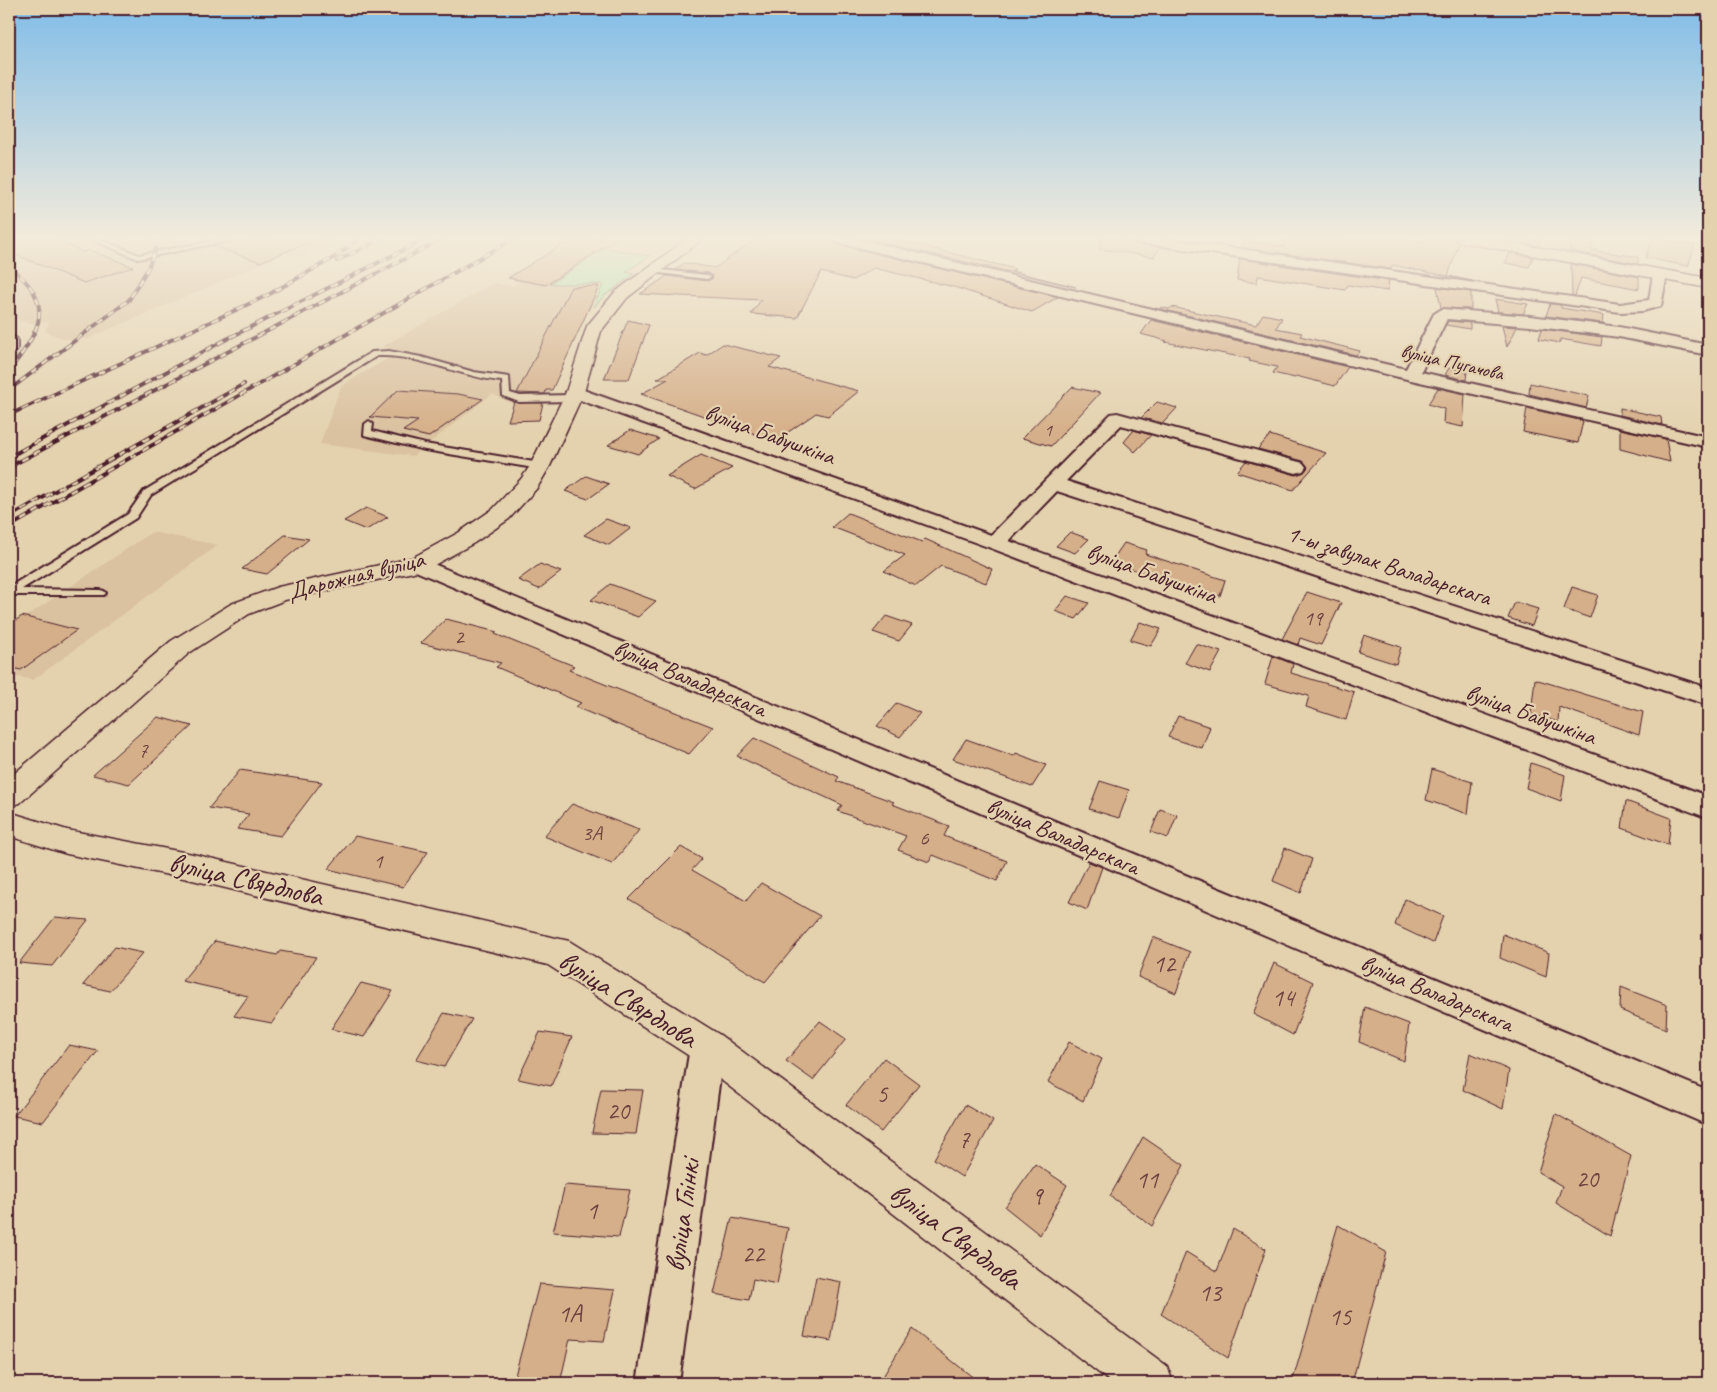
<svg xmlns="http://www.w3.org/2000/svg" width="1717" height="1392" viewBox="0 0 1717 1392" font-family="Caveat,sans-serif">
<rect width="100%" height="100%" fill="#e4d2af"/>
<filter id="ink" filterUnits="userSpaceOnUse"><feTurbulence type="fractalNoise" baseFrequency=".02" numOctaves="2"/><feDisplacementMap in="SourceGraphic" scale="10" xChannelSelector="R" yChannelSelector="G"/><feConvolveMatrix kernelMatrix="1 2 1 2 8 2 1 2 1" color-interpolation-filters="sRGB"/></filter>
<g filter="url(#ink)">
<g fill="#dac19f">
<polygon points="9,238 339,238 304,257 284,254 87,339 64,339 45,331 49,322 26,323 9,315"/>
<polygon points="573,238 618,238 547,284 599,286 552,390 543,403 539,420 508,421 513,404 492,394 413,456 320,444 341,386 401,351 382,347 494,283 512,286 520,281 507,279"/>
<polygon points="152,532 218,545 33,680 9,675 9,628"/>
</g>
<polygon fill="#ace6ac" stroke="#7b826c" points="605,248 650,256 626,272 634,274 604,296 593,308 603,284 550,284"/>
<g fill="#d5af89" stroke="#4a1f2b">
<polygon points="9,238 51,238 83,252 89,250 133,267 84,283 9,252"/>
<polygon points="244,238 318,238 318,239 260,262 213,246"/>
<polygon points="573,238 618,238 546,285 508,278"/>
<polygon points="757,238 827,238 836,244 1058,297 1032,312 954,287 874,268 853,280 821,272 797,318 751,314 761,300 640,294 667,276 708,281 713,278 708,273 675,270 684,263 715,268"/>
<polygon points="861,238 890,238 1015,269 1012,271 1076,287"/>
<polygon points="1101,238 1126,238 1135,244 1160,247 1154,257 1100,249"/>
<polygon points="1284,238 1400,238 1425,242 1425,238 1452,238 1459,243 1448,276 1472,281 1392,265 1391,269 1243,248 1244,240 1284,247"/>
<polygon points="1518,238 1542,238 1538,246 1516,242"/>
<polygon points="1570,238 1595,238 1591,250 1638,257 1638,264 1570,251"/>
<polygon points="1653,238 1695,245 1688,266 1645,258"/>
<polygon points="1510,253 1533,257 1529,267 1505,263"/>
<polygon points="1240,259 1389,281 1387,291 1348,285 1345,290 1258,276 1257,283 1237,280"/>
<polygon points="1571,264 1639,277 1639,289 1581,278 1575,296 1572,295"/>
<polygon points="599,286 552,390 546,390 545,394 517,393 571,287"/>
<polygon points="1437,287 1471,292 1471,309 1441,308"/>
<polygon points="1495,299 1528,304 1523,314 1498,312"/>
<polygon points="1550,304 1561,305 1561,308 1604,315 1603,323 1546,316"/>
<polygon points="1161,307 1169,309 1172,307 1256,325 1263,314 1282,318 1276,328 1302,333 1300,336 1360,351 1356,355 1160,309"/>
<polygon points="628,320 649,325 629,379 604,379"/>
<polygon points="1151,320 1348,367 1335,386 1296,376 1295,378 1273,373 1277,367 1249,361 1250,359 1165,342 1167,341 1141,334"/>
<polygon points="1448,321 1470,323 1470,329 1446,325"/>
<polygon points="1502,326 1517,327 1507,347"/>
<polygon points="1542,329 1602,337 1601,346 1560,339 1560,343 1539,339"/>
<polygon points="723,344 781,358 769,367 859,391 828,416 816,413 775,441 641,394 668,379 657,379 700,353 706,355"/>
<polygon points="1449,368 1467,372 1466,380 1445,375"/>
<polygon points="1530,383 1589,396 1586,408 1529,394"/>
<polygon points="1072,387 1100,393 1051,446 1022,438"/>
<polygon points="1438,388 1465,394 1463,427 1443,423 1444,409 1428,404"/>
<polygon points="398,390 458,394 483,399 429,437 403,431 418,421 370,417"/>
<polygon points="514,402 543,403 539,420 508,421"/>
<polygon points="1157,402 1177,408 1163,423 1141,418"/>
<polygon points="1527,408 1583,421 1578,443 1523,432"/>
<polygon points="1620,408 1661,417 1662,425 1620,415"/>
<polygon points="1620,429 1666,439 1670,462 1620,449"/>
<polygon points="630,430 659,439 638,454 608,445"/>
<polygon points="1134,430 1151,435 1135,452 1124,442"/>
<polygon points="1270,435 1326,453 1293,490 1237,472 1246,461 1296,475 1304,472 1308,467 1303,461 1258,449"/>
<polygon points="701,455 732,468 695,489 667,476"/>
<polygon points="586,476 609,484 588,499 565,491"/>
<polygon points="366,508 388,517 366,530 344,521"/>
<polygon points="848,513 922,542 925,539 992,569 986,583 941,566 916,586 884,571 905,555 832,527"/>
<polygon points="606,519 631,528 609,545 584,535"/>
<polygon points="1070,532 1089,539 1075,553 1056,546"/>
<polygon points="285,535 309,539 267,574 242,569"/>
<polygon points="1124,543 1147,550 1145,554 1225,580 1220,596 1195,589 1194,590 1111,562"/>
<polygon points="540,564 561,572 539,589 518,580"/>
<polygon points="610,584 656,601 638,617 591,600"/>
<polygon points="1572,587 1598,595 1590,618 1564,609"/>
<polygon points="1307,592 1341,603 1321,645 1300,638 1298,645 1282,639"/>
<polygon points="1067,596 1089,603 1076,619 1055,611"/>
<polygon points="1515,602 1538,609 1532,626 1508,618"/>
<polygon points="22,616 77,630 21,670 9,667 9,625"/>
<polygon points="886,616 912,625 899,641 873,632"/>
<polygon points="446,619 497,632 495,634 574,666 569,670 713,727 689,754 575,707 581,703 496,667 501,663 421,643"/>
<polygon points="1140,622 1161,629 1151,646 1130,640"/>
<polygon points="1364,635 1401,647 1396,664 1358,652"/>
<polygon points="1196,644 1221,652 1210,672 1185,663"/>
<polygon points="1273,656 1293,664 1291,673 1354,692 1346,720 1306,707 1309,696 1265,684"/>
<polygon points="1535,679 1643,712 1639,735 1559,707 1558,722 1531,714"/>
<polygon points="897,703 920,713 900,737 877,726"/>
<polygon points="1178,716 1210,727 1202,748 1168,737"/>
<polygon points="158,717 192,726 129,784 93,775"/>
<polygon points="754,738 839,777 836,781 894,802 892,804 949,826 944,836 1007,861 997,881 933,855 929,862 898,850 906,836 838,811 842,805 737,756"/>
<polygon points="966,739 1014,756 1016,753 1046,765 1032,787 953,759"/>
<polygon points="1531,763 1565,775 1561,801 1526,788"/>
<polygon points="1432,769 1472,782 1468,814 1426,800"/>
<polygon points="240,770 322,782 281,836 237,829 249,814 209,808"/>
<polygon points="1100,781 1129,790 1119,818 1089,809"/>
<polygon points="1626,801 1671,818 1668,845 1622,828"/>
<polygon points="572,804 639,830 612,864 544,836"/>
<polygon points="1160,809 1177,815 1168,838 1151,832"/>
<polygon points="355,836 428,852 403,887 328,869"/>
<polygon points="681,847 702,859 692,870 746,901 761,883 820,916 765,982 629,899"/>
<polygon points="1285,848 1312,859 1301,893 1273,881"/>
<polygon points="1089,862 1102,867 1087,910 1069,902"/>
<polygon points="1405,899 1443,916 1433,943 1395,925"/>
<polygon points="55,917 88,920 52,966 19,963"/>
<polygon points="1503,934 1549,953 1546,977 1500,958"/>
<polygon points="1153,937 1190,952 1176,993 1138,977"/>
<polygon points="215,941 277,955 280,951 316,957 272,1023 234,1016 248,996 182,981"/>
<polygon points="115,947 143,953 110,991 83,985"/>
<polygon points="1274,963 1313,982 1293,1035 1253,1014"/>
<polygon points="361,983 393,991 364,1037 331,1029"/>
<polygon points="1621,987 1667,1005 1666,1029 1620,1010"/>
<polygon points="1365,1007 1409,1024 1404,1061 1359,1042"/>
<polygon points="444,1013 472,1019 444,1067 416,1060"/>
<polygon points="820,1021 846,1039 813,1080 786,1061"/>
<polygon points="540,1032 572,1037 551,1086 518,1079"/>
<polygon points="1069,1042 1102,1059 1083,1101 1048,1082"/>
<polygon points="69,1045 98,1051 43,1122 14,1116"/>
<polygon points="1470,1053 1509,1070 1503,1109 1463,1090"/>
<polygon points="884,1058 919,1084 881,1132 846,1105"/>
<polygon points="601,1089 643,1090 636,1134 592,1133"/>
<polygon points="965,1105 993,1121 962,1177 934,1159"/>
<polygon points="1556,1114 1631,1156 1610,1236 1556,1203 1562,1186 1538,1172"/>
<polygon points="1143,1137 1184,1165 1152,1226 1110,1196"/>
<polygon points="1035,1164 1067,1185 1040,1235 1005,1207"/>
<polygon points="565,1185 630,1190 619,1237 553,1232"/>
<polygon points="732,1218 788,1228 777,1284 753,1279 749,1300 714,1294"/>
<polygon points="1338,1225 1386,1252 1352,1383 1292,1383"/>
<polygon points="1233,1229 1266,1249 1228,1358 1161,1314 1186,1252 1217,1271"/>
<polygon points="816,1277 841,1282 831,1341 804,1336"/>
<polygon points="539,1284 615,1290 604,1341 570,1339 560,1383 513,1383"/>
<polygon points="912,1329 980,1383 879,1383"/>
</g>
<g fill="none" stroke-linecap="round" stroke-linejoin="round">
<g stroke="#4a1f2b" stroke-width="4">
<g id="lane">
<polygon points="88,238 97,238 139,255 228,238 242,238 138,259"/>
<polygon points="653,269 707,275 711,277 707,279 651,272 650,271"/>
<path d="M389 351 421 357 474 372 509 377 510 393 520 396 572 395 576 398 572 401 519 402 503 396 502 381C459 377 420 354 377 356L151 495 136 518 22 589 100 590 104 591 106 593 104 595H9V587L128 514 144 491 372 352Z"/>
<polygon points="369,421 373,424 372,431 425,444 540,463 545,466 540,469 425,450 364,435 365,424"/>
</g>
</g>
<g stroke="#4a1f2b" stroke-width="4">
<g id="street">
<polygon points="829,238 853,238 1406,369 1434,314 1442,309 1530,316 1619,327 1708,345 1708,355 1619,337 1530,326 1447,319 1421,372 1708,437 1708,447 1411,380 836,242"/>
<polygon points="1128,238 1163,238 1620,304 1649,300 1653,274 1660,270 1667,274 1661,306 1643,311 1620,312 1135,242"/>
<polygon points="9,334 17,339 17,350 9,355"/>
<polygon points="575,387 991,535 1111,414 1117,413 1303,463 1306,467 1303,471 1296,473 1121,425 1066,481 1708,688 1708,705 1057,491 1009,541 1708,796 1708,818 988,547 569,396 566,392 569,388"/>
<polygon points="419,558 1708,1091 1708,1125 411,569 408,564 411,559"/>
<polygon points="707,1031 719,1036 724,1047 679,1383 637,1383 690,1047 695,1036"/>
</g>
</g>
<g stroke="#4a1f2b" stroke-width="3">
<g id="secondary">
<polygon points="688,238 704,238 627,298 601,331 584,392 550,466 537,488 509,519 474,543 427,569 285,600 249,614 189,653 20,803 9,806 9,778 171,641 231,604 278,587 412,558 458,533 493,509 521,479 530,466 566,392 587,326 615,292"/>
<polygon points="9,812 67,830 188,853 569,941 720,1035 1167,1366 1173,1383 1112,1383 694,1059 548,965 188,879 67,854 9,836"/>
</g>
</g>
<g stroke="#4a1f2b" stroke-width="3">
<polygon id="primary" points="1454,238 1485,238 1708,278 1708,288 1461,242"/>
</g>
<use href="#lane" fill="#e4d2af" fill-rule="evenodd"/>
<use href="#street" fill="#e4d2af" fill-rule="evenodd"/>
<use href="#secondary" fill="#e4d2af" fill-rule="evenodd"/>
<use href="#primary" fill="#e4d2af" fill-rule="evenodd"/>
<g stroke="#4a1f2b" stroke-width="4">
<g id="rail">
<polyline points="337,261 383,238"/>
<path d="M9 266C57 304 41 329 9 371"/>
<polyline points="9,390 129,300 148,268 158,242 157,238"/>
<polyline points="9,415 266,296 335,257 360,238"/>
<polyline points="9,457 223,341 427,238"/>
<polyline points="9,467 444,238"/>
<polyline points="9,517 244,384"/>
<polyline points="9,527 515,238"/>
</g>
</g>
<use href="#rail" stroke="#e4d2af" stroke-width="2.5" stroke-dasharray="7" stroke-linecap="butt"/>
</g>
</g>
<linearGradient id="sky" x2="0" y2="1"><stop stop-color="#81bde8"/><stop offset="0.55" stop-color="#f3ebdb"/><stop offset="1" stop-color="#f3ebdb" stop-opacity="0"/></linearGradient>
<rect width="1717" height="433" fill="url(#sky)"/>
<g text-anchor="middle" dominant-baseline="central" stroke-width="4.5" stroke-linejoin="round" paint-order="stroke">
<g font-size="18" fill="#6d4342">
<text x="1048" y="430">1</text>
</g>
<g font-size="20" fill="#4a1f2b" stroke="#e4d2af">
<text transform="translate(1452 362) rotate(13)">вуліца Пугачова</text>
</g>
<g font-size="21" fill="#6d4342">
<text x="1313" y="618">19</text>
<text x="459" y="637">2</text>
<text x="143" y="750">7</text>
<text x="592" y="833">3А</text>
<text x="924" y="838">6</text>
<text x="378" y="861">1</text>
</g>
<g font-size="24" fill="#4a1f2b" stroke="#e4d2af">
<text transform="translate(770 434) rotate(20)">вуліца Бабушкіна</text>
<text transform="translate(1389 565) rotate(18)">1-ы завулак Валадарскага</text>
<text transform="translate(1152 573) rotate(20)">вуліца Бабушкіна</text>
<text transform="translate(356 575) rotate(-14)">Дарожная вуліца</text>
<text transform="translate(690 678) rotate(23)">вуліца Валадарскага</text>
<text transform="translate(1531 714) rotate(20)">вуліца Бабушкіна</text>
<text transform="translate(1063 836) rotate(23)">вуліца Валадарскага</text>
<text transform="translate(1437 993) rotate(23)">вуліца Валадарскага</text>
</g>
<g font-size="25" fill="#6d4342">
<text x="1164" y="964">12</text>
<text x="1283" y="998">14</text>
<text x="882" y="1094">5</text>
<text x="618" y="1111">20</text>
<text x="964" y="1140">7</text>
<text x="1587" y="1179">20</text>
<text x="1147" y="1180">11</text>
<text x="1037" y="1196">9</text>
<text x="592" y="1211">1</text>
<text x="753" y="1254">22</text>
<text x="1210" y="1293">13</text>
<text x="570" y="1314">1А</text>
<text x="1340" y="1317">15</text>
</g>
<g font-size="29" fill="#4a1f2b" stroke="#e4d2af">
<text transform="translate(246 879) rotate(13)">вуліца Свярдлова</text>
<text transform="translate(628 999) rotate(32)">вуліца Свярдлова</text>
<text transform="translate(682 1215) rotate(-82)">вуліца Глінкі</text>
<text transform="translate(956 1236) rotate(37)">вуліца Свярдлова</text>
</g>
</g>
<rect width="1717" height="1392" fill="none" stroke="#e4d2af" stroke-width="30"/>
<rect x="15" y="15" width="1687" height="1362" fill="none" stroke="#4a1f2b" stroke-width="2" filter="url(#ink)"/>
</svg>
